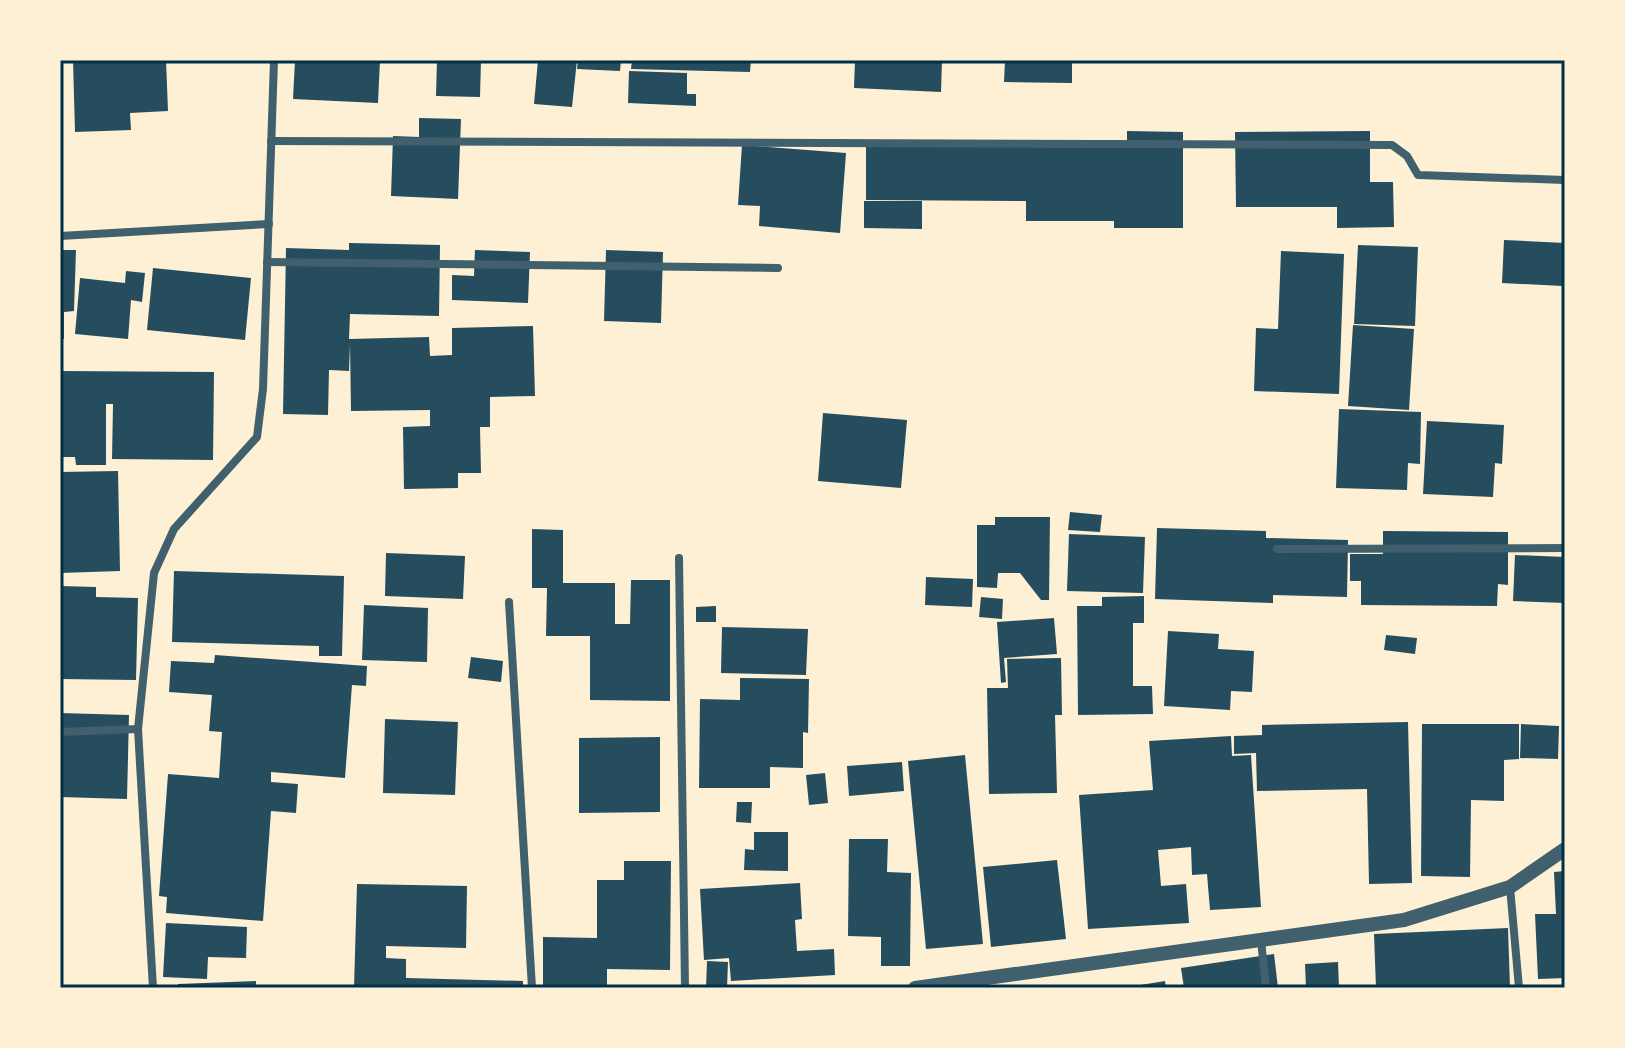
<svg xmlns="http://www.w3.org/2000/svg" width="1625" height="1048" viewBox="0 0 1625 1048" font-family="'DM Sans',sans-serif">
<rect width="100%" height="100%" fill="#fdf0d5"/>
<g fill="#264d5e">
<polygon points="73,60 166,60 168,111 130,113 131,130 75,132"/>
<polygon points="295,60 380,60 378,103 293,99"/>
<polygon points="437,60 481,60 480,97 436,96"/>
<polygon points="538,60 577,60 572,107 534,104"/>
<polygon points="578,60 621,60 620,71 577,69"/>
<polygon points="632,60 751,60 750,72 631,69"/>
<polygon points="855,60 942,60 941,92 854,88"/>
<polygon points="1005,60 1072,61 1072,83 1004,82"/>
<polygon points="629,71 687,73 687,94 696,94 696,106 628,103"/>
<polygon points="419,118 461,119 458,199 391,196 393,136 419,137"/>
<polygon points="1127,131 1183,132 1183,228 1114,228 1114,221 1026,221 1026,201 866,200 866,140 1127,142"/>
<polygon points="1370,131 1370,182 1393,182 1394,227 1337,228 1337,207 1236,207 1235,132"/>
<polygon points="742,145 846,153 840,233 759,226 760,206 738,205"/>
<polygon points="864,201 922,201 922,229 864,228"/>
<polygon points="1504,240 1565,243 1563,286 1502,283"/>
<polygon points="349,243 440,245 439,316 350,314 349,339 429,337 430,356 452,355 452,328 533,326 535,396 490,397 490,427 480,427 481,473 458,473 458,488 404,489 403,427 430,426 430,410 351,411 350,344 349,371 329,370 328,415 283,414 286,248 349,250"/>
<polygon points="1358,245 1418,247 1415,326 1354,324"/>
<polygon points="60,250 76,250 74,311 64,312 64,339 60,339"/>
<polygon points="475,250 530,252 528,303 452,300 452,275 474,276"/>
<polygon points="606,250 663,252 661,323 604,321"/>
<polygon points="1281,251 1344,254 1339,394 1254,391 1256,328 1278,329"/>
<polygon points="153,268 251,278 245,340 147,330"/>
<polygon points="126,271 145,273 142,302 131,300 128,339 75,334 80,278 125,283"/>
<polygon points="1353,325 1414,329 1409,410 1348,406"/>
<polygon points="60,371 214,372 213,460 112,459 113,404 106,404 106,465 76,465 75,457 60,457"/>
<polygon points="1339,409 1421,412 1420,464 1408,463 1407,490 1336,488"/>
<polygon points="823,413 907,420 901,488 818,481"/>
<polygon points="1427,421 1504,425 1502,464 1495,463 1493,497 1423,494"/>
<polygon points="118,471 120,571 60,573 60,472"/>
<polygon points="1070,512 1102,515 1100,532 1068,530"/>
<polygon points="995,517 1050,517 1049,600 1041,600 1020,573 998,573 997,588 977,587 977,525 995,525"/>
<polygon points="1157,528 1266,531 1266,538 1348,540 1347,597 1273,595 1273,603 1155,599"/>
<polygon points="532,529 563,530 563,583 615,583 615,624 630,624 631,580 670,580 670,701 590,700 590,636 546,636 547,588 532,588"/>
<polygon points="1383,531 1508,532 1508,585 1498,584 1497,606 1361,605 1361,581 1350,581 1350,554 1383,554"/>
<polygon points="1069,534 1145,537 1143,593 1067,591"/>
<polygon points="386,553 465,556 463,599 385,596"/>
<polygon points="1515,555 1565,557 1565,603 1513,601"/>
<polygon points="174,571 344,576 342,656 319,656 319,646 172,642"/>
<polygon points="926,577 973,579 972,607 925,605"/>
<polygon points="60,586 96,587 96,597 138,598 136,680 60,679"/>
<polygon points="1144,596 1144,623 1133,623 1133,686 1152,686 1153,714 1078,715 1077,606 1102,606 1102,597"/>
<polygon points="981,597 1003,599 1002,619 979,617"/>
<polygon points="364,605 428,608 427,662 362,660"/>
<polygon points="716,606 716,622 696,622 696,607"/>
<polygon points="1054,618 1057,654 1004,658 1006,682 1001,683 997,622"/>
<polygon points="722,627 808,629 806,675 721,673"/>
<polygon points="1168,631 1219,634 1218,649 1254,651 1252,692 1231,691 1230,710 1164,706"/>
<polygon points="1386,635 1417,638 1415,654 1384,650"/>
<polygon points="215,655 367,666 366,686 352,685 345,778 271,772 271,782 298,784 296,813 271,811 263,921 166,913 167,897 159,896 168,774 219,778 222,732 209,731 212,695 169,692 171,661 214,663"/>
<polygon points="471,657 503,661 501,682 468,678"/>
<polygon points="1061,658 1062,715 1055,715 1057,793 989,794 987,688 1008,688 1007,659"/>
<polygon points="740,678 809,679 808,733 803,732 803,768 770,767 770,788 699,788 700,699 740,700"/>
<polygon points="60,713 129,715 127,799 60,797"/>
<polygon points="385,719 458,722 455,795 383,793"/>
<polygon points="1408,722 1412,883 1369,884 1367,789 1257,791 1256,753 1234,754 1234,736 1262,735 1262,725"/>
<polygon points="1422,724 1519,724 1519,759 1504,760 1504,801 1471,800 1470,877 1421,876"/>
<polygon points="1521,724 1559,726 1558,759 1520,758"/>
<polygon points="1231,736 1232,756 1251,755 1261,907 1210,910 1207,874 1192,875 1191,847 1158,850 1161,886 1186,884 1189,923 1088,929 1079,795 1153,790 1149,741"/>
<polygon points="660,737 660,812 579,813 579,738"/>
<polygon points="965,755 983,944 926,949 908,761"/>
<polygon points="902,762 904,791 849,796 847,766"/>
<polygon points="825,773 828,803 809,805 806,775"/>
<polygon points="737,802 752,802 751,823 736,822"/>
<polygon points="754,832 788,832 788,871 744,870 745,849 754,850"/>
<polygon points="849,839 888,839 887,872 911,873 910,966 881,966 881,937 848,936"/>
<polygon points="1057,860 1066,939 991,947 983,867"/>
<polygon points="624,861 671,861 670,970 607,969 607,988 543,988 543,937 597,938 597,880 624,880"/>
<polygon points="1565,871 1565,978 1538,979 1535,914 1556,914 1554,872"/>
<polygon points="800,883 802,919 795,920 797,951 834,949 835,975 731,981 729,958 704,960 700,889"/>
<polygon points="357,884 467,886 466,948 386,946 386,958 406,959 406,978 523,981 523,988 354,988"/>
<polygon points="166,923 247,927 246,958 208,957 207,979 163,977"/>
<polygon points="1508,928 1510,988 1376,988 1374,934"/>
<polygon points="1274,954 1278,988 1184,988 1181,968"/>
<polygon points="707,961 728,962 727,988 706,988"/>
<polygon points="1338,962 1339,988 1306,988 1305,964"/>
<polygon points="256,981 256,988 178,988 178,984"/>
<polygon points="1165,981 1166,988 1134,988 1134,986"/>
</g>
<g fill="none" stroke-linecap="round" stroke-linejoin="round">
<g stroke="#3f606c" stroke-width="8">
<polyline points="271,141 1392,145 1407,156 1418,175 1565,180"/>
<polyline points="60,236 269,224"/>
<polyline points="267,262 778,268"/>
<polyline points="1277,549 1565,548"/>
<polyline points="679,558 685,988"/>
<polyline points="509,602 532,988"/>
<polyline points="60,732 138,729"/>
<polyline points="1510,887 1519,988"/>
<polyline points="1261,940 1266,988"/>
<polyline points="153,988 138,729 154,573 174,529 257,437 263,389 274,60"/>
</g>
<polyline stroke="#3f606c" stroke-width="14" points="915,988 1404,920 1510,887 1565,849"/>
</g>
<rect width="1625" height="1048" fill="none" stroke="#fdf0d5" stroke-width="124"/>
<rect x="62" y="62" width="1501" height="924" fill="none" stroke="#003049" stroke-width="3"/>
</svg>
